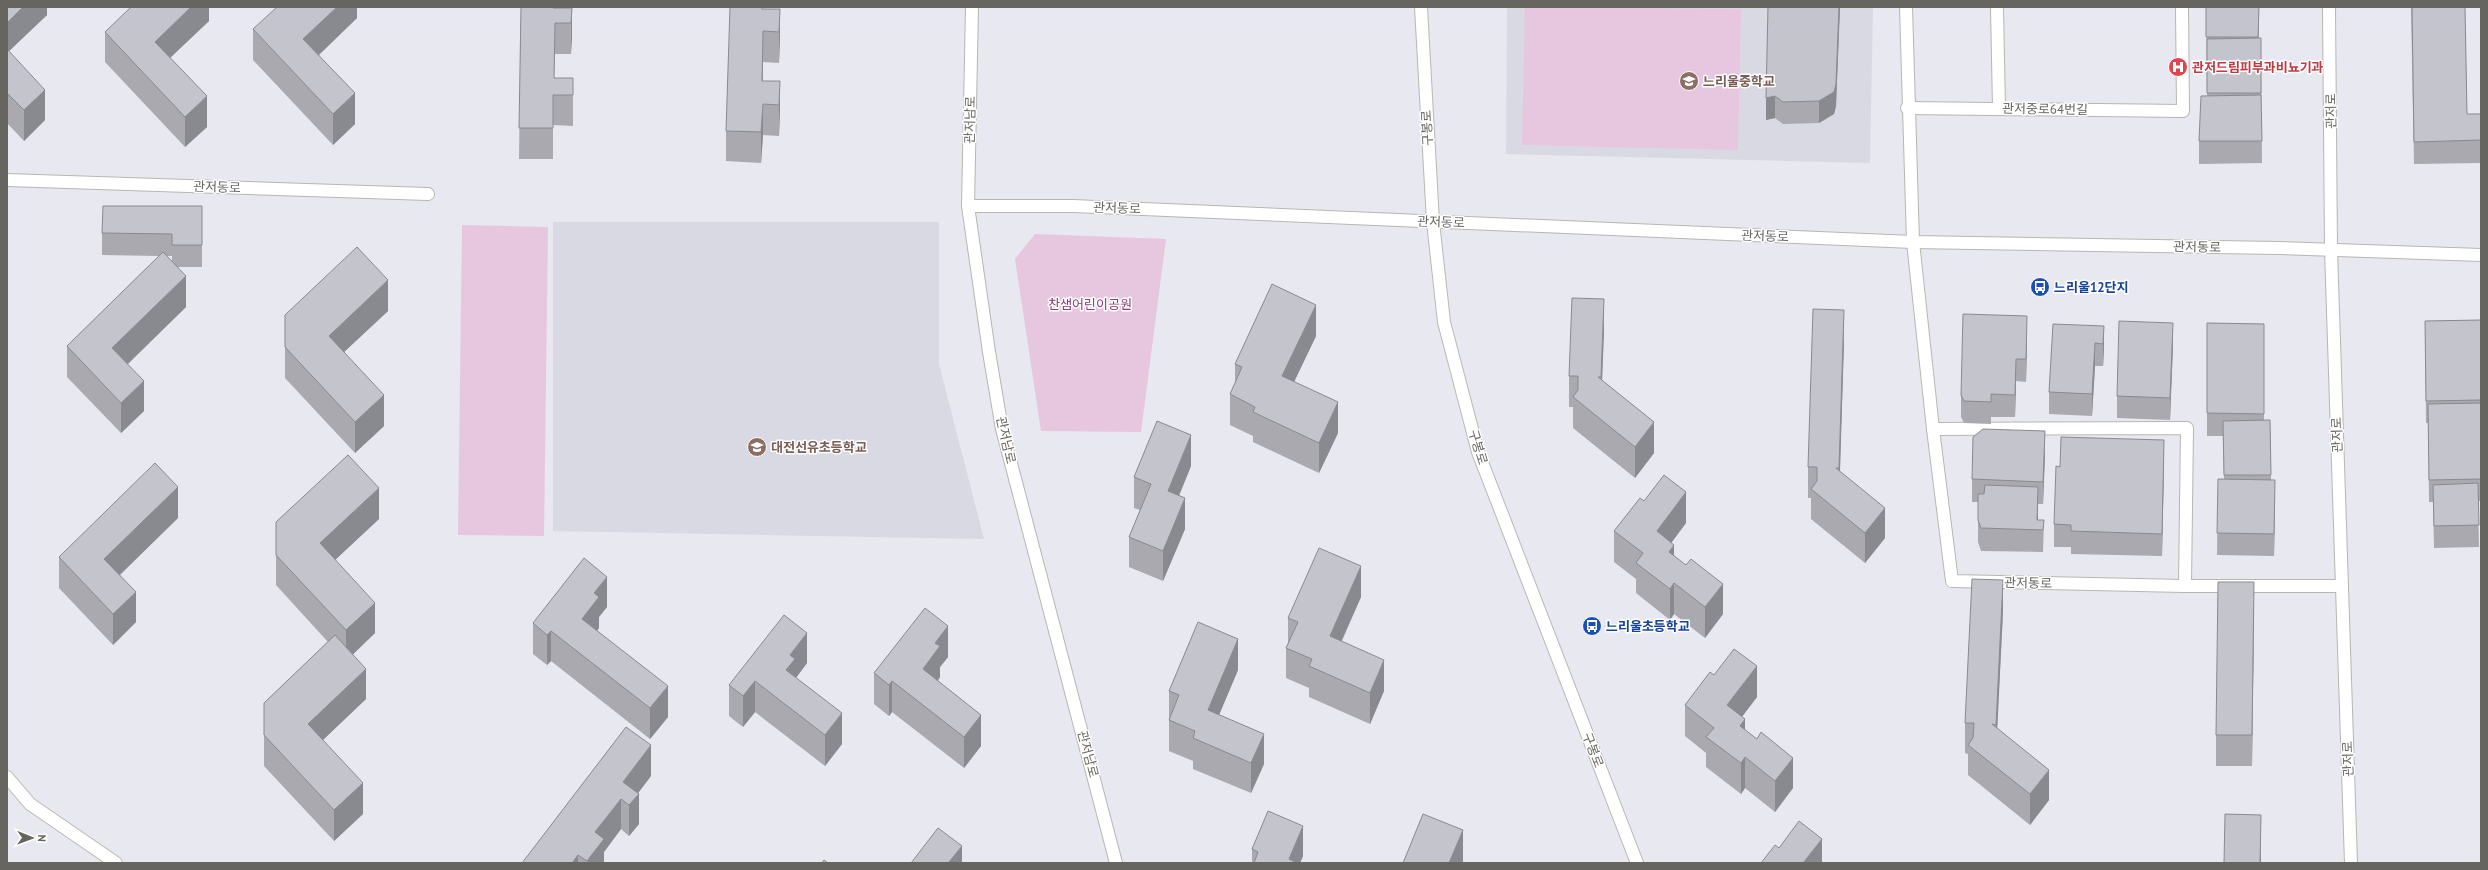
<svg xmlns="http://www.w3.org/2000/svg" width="2488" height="870" viewBox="0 0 2488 870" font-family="'PT Sans','Noto Sans KR',sans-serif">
<rect width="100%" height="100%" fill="#e8e8f0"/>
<g fill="#d9d9e3">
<polygon points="1507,7 1873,7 1870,163 1506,154"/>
<polygon points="553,222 939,222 939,364 984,539 553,531"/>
</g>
<g fill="#e7c6e0">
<polygon points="1525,7 1741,9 1738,150 1522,145"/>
<polygon points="462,225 548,227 544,536 458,535"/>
<polygon points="1035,234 1166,239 1141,432 1041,431 1015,259"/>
</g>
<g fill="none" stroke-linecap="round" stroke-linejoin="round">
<g stroke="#b7b6b0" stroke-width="14">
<g id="minor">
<polyline points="972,7 968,206 989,352 1002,429 1116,863"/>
<polyline points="1906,7 1913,242 1933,429 1952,581 2185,586 2342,586"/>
<polyline points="1997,7 1999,109"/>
<polyline points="1907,108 2183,111 2182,7"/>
<polyline points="7,180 428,194"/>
<polyline points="968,206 1073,206 1913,242 2278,248 2481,255"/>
<polyline points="1933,429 2187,428 2185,586"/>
</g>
</g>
<g stroke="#b7b6b0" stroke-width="14">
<polyline id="tertiary" points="2329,7 2331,250 2351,863"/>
</g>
<g stroke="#b9b8b2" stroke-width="14">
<g id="secondary">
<polyline points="1421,7 1433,222 1444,322 1478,452 1637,863"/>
<polyline points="7,777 30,804 116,863"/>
</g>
</g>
<use href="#minor" stroke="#fff" stroke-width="12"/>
<use href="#tertiary" stroke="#fff" stroke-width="12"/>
<use href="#secondary" stroke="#fff" stroke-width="12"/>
</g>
<g fill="#a9a9af" fill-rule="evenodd">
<polygon points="7,7 47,7 47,15 9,51 45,120 24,141 7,123"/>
<polygon points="209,7 209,21 170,58 207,127 185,147 105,62 105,32"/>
<polygon points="357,7 357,18 319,55 355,124 333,145 253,60 253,29"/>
<polygon points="521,7 554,7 554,8 572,8 571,54 555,54 554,78 573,78 573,126 553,125 553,159 519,159"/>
<polygon points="1768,7 1840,7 1836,106 1834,114 1819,123 1783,124 1775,118 1766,120"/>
<polygon points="2206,7 2259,7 2259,38 2261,38 2262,163 2199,164 2199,141 2207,96"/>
<polygon points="2411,7 2465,7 2467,114 2481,114 2481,163 2414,164"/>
<polygon points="763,9 780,9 779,63 763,62 763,81 780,81 779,136 763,135 761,163 726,161 726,131"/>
<path d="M202 206V267H178L186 307 128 364 144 411 121 433 67 377V346L159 256 102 255V233ZM167 256H172V261Z"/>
<polygon points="388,311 344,352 384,426 355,453 285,378 285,315"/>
<polygon points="2481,320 2481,501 2478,501 2479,547 2434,548 2433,502 2429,502 2428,423 2426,423 2425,321"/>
<polygon points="2207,323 2264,324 2264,420 2270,420 2271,480 2275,502 2274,556 2217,555 2218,479 2224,479 2223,436 2207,436"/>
<polygon points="2104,326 2104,348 2103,366 2095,366 2092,416 2049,414 2049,392"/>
<polygon points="1604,330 1602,380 1654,453 1635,478 1573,428 1573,407 1569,407 1569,376"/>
<polygon points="1316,336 1294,382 1338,433 1319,473 1253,442 1253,436 1230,425 1230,394 1235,384 1235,364"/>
<polygon points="2027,338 2026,382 2016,381 2015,417 1991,417 1991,424 1964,423 1961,417 1961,395"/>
<polygon points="1844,341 1840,472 1885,538 1865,563 1811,519 1811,498 1808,498 1808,467"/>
<polygon points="2173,345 2170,420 2117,418 2117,396"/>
<polygon points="2045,454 2043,504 2038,504 2038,520 2044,520 2043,552 1981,551 1978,542 1978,502 1972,502 1972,479"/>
<polygon points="2164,462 2162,556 2071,554 2071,547 2054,547 2054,524"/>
<polygon points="1191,466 1179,496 1185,529 1163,581 1129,567 1129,537 1140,510 1134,508 1134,477"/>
<polygon points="1644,501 1686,523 1671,543 1674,556 1723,614 1705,638 1674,614 1670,620 1636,593 1636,579 1614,562 1614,531"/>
<polygon points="178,518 120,575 136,622 113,645 59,588 59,557"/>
<polygon points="379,519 335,560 375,633 353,654 366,699 323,740 363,814 334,841 264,766 264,703 328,642 276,585 276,522"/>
<polygon points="1361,597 1342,641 1384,691 1370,724 1309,697 1309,688 1286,678 1286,648 1288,644 1288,618"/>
<polygon points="607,607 599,617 599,628 597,631 668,717 650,739 551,661 547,665 533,654 533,623"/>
<polygon points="2003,611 1997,728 2049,800 2030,825 1968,775 1968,754 1965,753 1965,723"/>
<polygon points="2254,613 2252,766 2216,766 2216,735"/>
<polygon points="948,657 940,667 940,677 938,681 981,746 964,768 892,712 889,716 874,704 874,673"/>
<polygon points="807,663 796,678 842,744 825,766 755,712 743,727 729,716 729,685"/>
<polygon points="1238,670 1219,715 1264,764 1251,793 1193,769 1193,761 1169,751 1169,691"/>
<polygon points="1714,675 1757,697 1742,717 1745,730 1793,788 1775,812 1745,788 1741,794 1706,767 1706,753 1685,736 1685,705"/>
<polygon points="651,776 638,793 639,824 629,836 621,829 604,852 604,863 522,863"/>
<polygon points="1252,849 1303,856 1300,863 1252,863"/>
</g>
<g fill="#898a8f">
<polygon points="23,7 47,7 47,15 7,53 7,23"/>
<polygon points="191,7 209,7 209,21 155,72 155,42"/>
<polygon points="337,7 357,7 357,18 303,70 303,39"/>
<polygon points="1839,7 1840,7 1836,106 1834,114 1819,123 1819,101"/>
<polygon points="572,8 572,39 571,54 571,23"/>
<polygon points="780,9 780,40 779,63 779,32"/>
<polygon points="763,31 763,62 762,111 762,81"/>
<polygon points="780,81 780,112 779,136 779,105"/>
<polygon points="45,90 45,120 24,141 24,110"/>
<polygon points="355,93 355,124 333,145 333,114"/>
<polygon points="207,96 207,127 185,147 185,117"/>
<polygon points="1775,96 1775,118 1766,120 1766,98"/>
<polygon points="763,104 763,135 761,163 761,132"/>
<polygon points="186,276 186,307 112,379 112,348"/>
<polygon points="388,280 388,311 329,366 329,336"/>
<polygon points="1604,299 1604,330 1601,408 1601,377"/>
<polygon points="1316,305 1316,336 1282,407 1282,376"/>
<polygon points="1844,310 1844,341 1839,499 1839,468"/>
<polygon points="2027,316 2027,338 2026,382 2026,359"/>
<polygon points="2173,323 2173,345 2170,420 2170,398"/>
<polygon points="2104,326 2104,348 2103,366 2103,344"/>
<polygon points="2095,343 2095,366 2092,416 2092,394"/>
<polygon points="2016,359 2016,381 2015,417 2015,395"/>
<polygon points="144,381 144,411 121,433 121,403"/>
<polygon points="384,395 384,426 355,453 355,422"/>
<polygon points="1338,402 1338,433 1319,473 1319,443"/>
<polygon points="1654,422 1654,453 1635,478 1635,447"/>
<polygon points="2045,431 2045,454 2043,504 2043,482"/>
<polygon points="1191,435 1191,466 1168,522 1168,491"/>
<polygon points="2164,440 2164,462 2162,556 2162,534"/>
<polygon points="2275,480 2275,502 2274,556 2274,534"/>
<polygon points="178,487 178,518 104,590 104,559"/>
<polygon points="2038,487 2038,530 2037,520"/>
<polygon points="379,488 379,519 320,574 320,543"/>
<polygon points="1686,492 1686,523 1657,562 1657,531"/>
<polygon points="1185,498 1185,529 1163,581 1163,551"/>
<polygon points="1885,508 1885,538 1865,563 1865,533"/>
<polygon points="1674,545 1674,576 1669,552"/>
<polygon points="1361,566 1361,597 1330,666 1330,636"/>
<polygon points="607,577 607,607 599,617 599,628 582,650 582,619 594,593"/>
<polygon points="2003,580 2003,611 1996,755 1996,725"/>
<polygon points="2254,582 2254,613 2252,766 2252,735"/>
<polygon points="1674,583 1674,614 1670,620 1670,589"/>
<polygon points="1723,584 1723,614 1705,638 1705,607"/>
<polygon points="136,592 136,622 113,645 113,614"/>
<polygon points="375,603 375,633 346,661 346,630"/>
<polygon points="948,626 948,657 940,667 940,677 923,699 923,669 935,643"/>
<polygon points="551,631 551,661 547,665 547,635"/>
<polygon points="807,633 807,663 795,679 786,670 790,655"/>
<polygon points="1238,639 1238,670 1208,741 1208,710"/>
<polygon points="1384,660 1384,691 1370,724 1370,693"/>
<polygon points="1757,666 1757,697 1727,736 1727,705"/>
<polygon points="366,669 366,699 308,754 308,724"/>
<polygon points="755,681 755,712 743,727 743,696"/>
<polygon points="892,681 892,712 889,716 889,685"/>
<polygon points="668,686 668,717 650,739 650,708"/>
<polygon points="842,713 842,744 825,766 825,735"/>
<polygon points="981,715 981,746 964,768 964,737"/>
<polygon points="1745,719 1745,750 1740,726"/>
<polygon points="1264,734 1264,764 1251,793 1251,763"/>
<polygon points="651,745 651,776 629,805 623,782"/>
<polygon points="1745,757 1745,788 1741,794 1741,763"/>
<polygon points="1793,758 1793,788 1775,812 1775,781"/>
<polygon points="2049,770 2049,800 2030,825 2030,794"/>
<polygon points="363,783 363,814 334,841 334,810"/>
<polygon points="639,794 639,824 629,836 629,805"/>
<polygon points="621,799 621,829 604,852 604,863 587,863 595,832"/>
<polygon points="2261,815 2261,863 2260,863"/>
<polygon points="1303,826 1303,856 1300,863 1289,863 1289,859"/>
<polygon points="1463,830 1463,861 1462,863 1449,863"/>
<polygon points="1822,839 1822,863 1803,863"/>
<polygon points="962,846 962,863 949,863 949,862"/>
<polygon points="578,855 578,863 572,863"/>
</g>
<g fill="#c4c5cc" stroke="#898a8f">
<polygon points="7,7 23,7 7,23"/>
<polygon points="131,7 191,7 155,42 207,96 185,117 105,32"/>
<polygon points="277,7 337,7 303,39 355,93 333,114 253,29"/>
<polygon points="521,7 553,7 553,8 572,8 571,23 555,23 554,78 573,78 573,95 553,95 553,128 519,128"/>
<polygon points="730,7 762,7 762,9 780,9 779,32 763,31 762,81 780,81 779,105 763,104 761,132 726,131"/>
<polygon points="1768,7 1839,7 1836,84 1834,92 1819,101 1783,102 1775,96 1766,98"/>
<polygon points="2206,7 2259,7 2258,37 2206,37"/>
<polygon points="2412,7 2465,7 2467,114 2481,114 2481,140 2414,142"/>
<polygon points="2261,38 2261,93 2207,93 2207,39"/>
<polygon points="7,49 45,90 24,110 7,93"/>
<polygon points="2261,95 2262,141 2199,141 2201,96"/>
<polygon points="103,206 202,206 202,245 172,245 172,234 102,233"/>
<polygon points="357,247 388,280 329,336 384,395 355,422 285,347 285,315"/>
<polygon points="163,252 186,276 112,348 144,381 121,403 67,346"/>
<polygon points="1272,284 1316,305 1282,376 1338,402 1319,443 1253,412 1255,407 1230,394 1242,367 1235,364"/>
<polygon points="1572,298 1604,299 1601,377 1598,377 1654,422 1635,447 1573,397 1578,390 1578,376 1569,376"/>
<polygon points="1813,309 1844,310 1839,468 1836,468 1885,508 1865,533 1811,489 1817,481 1817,467 1808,467"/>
<polygon points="1963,314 2027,316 2026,359 2016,359 2015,395 1991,394 1991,402 1964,401 1961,395"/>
<polygon points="2481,320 2481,400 2426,401 2425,321"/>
<polygon points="2119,321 2173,323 2170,398 2117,396"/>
<polygon points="2207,323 2264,324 2264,414 2207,413"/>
<polygon points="2053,324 2104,326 2103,344 2095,343 2092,394 2049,392"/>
<polygon points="2481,403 2481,479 2429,480 2428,404"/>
<polygon points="2270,420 2271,475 2224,475 2223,421"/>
<polygon points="1157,421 1191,435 1168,491 1185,498 1163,551 1129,537 1151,484 1134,477"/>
<polygon points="1983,429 2045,431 2043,482 1972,479 1973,437"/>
<polygon points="2061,437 2164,440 2162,534 2071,531 2071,525 2054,524 2056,466 2060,467"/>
<polygon points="348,455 379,488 320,543 375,603 346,630 276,555 276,522"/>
<polygon points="155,463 178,487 104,559 136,592 113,614 59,557"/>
<polygon points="1664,475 1686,492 1657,531 1674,545 1669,552 1686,565 1691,559 1723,584 1705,607 1674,583 1670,589 1636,563 1643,553 1614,531 1640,498 1644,501"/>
<polygon points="2218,479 2275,480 2274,534 2217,533"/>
<polygon points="2478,483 2479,525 2434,526 2433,485"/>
<polygon points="1985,485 2038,487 2037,520 2044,520 2043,530 1981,528 1978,520 1978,494 1984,494"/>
<polygon points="1319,548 1361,566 1330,636 1384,660 1370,693 1309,666 1312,659 1286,648 1298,622 1288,618"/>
<polygon points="584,558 607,577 594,593 599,597 582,619 668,686 650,708 551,631 547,635 533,623"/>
<polygon points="1972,579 2003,580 1996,725 1992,724 2049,770 2030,794 1968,745 1973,738 1974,723 1965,723"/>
<polygon points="2218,582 2254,582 2252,735 2216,735"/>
<polygon points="925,608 948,626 935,643 940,646 923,669 981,715 964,737 892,681 889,685 874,673"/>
<polygon points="784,615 807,633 790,655 795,659 786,670 842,713 825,735 755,681 743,696 729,685"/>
<polygon points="1198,622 1238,639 1208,710 1264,734 1251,763 1193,738 1195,731 1169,720 1179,695 1169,691"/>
<polygon points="335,635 366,669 308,724 363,783 334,810 264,735 264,703"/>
<polygon points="1734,649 1757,666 1727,705 1745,719 1740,726 1757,739 1761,732 1793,758 1775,781 1745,757 1741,763 1706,737 1714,728 1685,705 1710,672 1714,675"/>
<polygon points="626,727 651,745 623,782 639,794 629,805 621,799 595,832 604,839 587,861 578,855 572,863 522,863"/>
<polygon points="1268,811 1303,826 1289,859 1295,862 1295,863 1254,863 1258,852 1252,849"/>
<polygon points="1423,814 1463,830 1449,863 1403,863"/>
<polygon points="2225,814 2261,815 2260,863 2224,863"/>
<polygon points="1799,821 1822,839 1803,863 1761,863 1775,845 1779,848"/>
<polygon points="938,828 962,846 949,862 950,863 911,863"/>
<polygon points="824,860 828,863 822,863"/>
</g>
<defs>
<g id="hospital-disc" transform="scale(1)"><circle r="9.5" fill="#e0444e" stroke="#fff"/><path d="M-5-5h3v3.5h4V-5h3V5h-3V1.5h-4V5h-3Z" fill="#fff"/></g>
<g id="school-disc" transform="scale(1)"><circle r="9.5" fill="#8d6e63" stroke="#fff"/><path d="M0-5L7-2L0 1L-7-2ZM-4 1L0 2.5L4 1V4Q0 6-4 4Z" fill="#fff"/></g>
<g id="bus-disc" transform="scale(1)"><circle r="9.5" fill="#1a4fb4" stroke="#fff"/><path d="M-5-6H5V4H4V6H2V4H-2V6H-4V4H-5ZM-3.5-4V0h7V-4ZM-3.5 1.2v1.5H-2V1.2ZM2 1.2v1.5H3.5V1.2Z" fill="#fff"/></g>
</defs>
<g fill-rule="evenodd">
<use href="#hospital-disc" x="2178" y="67"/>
<use href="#school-disc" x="1689" y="81"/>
<use href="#bus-disc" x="2040" y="287"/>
<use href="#school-disc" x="757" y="447"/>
<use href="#bus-disc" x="1592" y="626"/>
</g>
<g text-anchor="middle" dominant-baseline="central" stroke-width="3" stroke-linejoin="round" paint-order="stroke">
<g font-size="13" font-weight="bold" fill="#be3a42" stroke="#fff" text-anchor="start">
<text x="2192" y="67">관저드림피부과비뇨기과</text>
</g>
<g font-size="13" font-weight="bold" fill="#785e54" stroke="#fff" text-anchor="start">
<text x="1703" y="81">느리울중학교</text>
<text x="771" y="447">대전선유초등학교</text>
</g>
<g font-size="13" fill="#67655f" stroke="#fff">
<text transform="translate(2045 109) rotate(1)">관저중로64번길</text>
<text transform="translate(2331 111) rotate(-91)">관저로</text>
<text transform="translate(970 120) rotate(-89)">관저남로</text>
<text transform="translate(1427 128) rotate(-93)">구봉로</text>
<text transform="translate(217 187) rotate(2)">관저동로</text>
<text transform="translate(1117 208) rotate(2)">관저동로</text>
<text transform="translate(1441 222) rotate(2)">관저동로</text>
<text transform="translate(1765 236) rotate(2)">관저동로</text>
<text transform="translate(2197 247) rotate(1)">관저동로</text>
<text transform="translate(2337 435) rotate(-92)">관저로</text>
<text transform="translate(1006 440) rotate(77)">관저남로</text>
<text transform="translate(1478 447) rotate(73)">구봉로</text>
<text transform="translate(2028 583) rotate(1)">관저동로</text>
<text transform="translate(1593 750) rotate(69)">구봉로</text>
<text transform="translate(1088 754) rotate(75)">관저남로</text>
<text transform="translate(2348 759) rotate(-92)">관저로</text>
</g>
<g font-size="13" font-weight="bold" fill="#164399" stroke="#fff" text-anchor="start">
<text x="2054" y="287">느리울12단지</text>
<text x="1606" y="626">느리울초등학교</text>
</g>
<g font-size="13" fill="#8b3a77" stroke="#fff">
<text x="1090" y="304">찬샘어린이공원</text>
</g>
</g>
<rect width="2488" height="870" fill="none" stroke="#67655f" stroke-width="16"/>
<g transform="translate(32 838) rotate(91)" stroke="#ffffff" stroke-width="3" paint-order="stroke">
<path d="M0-3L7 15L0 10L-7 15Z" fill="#67655f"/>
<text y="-6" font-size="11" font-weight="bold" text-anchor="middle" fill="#67655f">N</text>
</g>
</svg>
